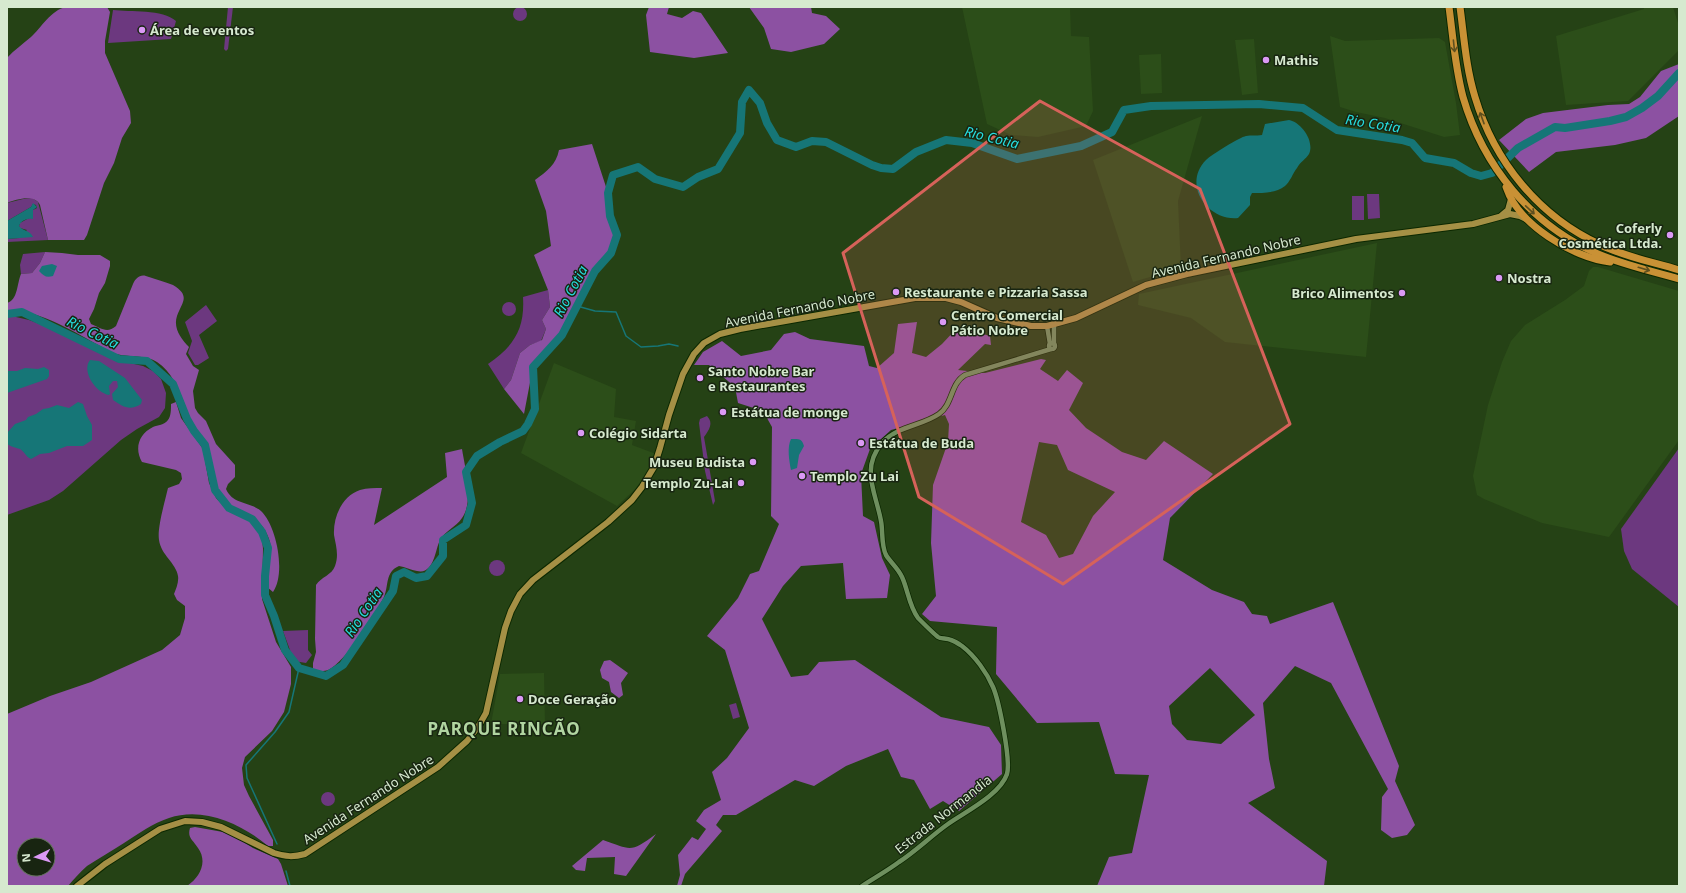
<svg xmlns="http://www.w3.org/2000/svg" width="1686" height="893" viewBox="0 0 1686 893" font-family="'Noto Sans',sans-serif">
<rect width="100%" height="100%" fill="#254215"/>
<g fill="#2c4e19">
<polygon points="962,7 1070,7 1071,36 1089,37 1093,111 1086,126 1038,137 1011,135 987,124"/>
<polygon points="1644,7 1673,7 1679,26 1679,50 1628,101 1566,105 1556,36 1644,9"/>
<polygon points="1330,36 1345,41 1439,38 1445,42 1456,103 1460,135 1444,137 1385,118 1356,112 1340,107"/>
<polygon points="1254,39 1258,93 1242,95 1235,40"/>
<polygon points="1161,54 1162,93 1141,94 1139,55"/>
<polygon points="1202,116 1178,201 1181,268 1133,282 1093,160"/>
<polygon points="1377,243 1366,357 1225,342 1191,318 1138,305 1139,294"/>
<polygon points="1593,267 1598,267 1679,291 1679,440 1609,537 1542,523 1484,499 1477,495 1473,476 1488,405 1502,362 1511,341 1525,325 1565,300 1584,286 1589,271"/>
<polygon points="554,363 616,389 614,417 636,421 632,445 656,454 651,469 642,483 617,506 521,453"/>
<polygon points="544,673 545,724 491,724 500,674"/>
</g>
<g fill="#6c387f">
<circle cx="520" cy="14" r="7"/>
<polygon points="228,7 233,7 228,49 226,51 224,49"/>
<path d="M113 10C130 12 163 9 176 21L171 39 108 43Z"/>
<polygon points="1367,194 1379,194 1380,218 1368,219"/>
<rect x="1352" y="196" width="12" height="24"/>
<polygon points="23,199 32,198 38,202 48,240 7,242 7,239 19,238 27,230 20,228 19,226 20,223 29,218 33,210 37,208 36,205 33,204 31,207 7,221 7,203"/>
<polygon points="45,252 40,263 32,273 21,274 20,265 23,254"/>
<path d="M548 290 550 307 542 320 546 329 541 341 530 345 520 353 511 380 504 389 488 364C514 346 525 329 523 297Z"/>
<circle cx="509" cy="309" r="7"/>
<polygon points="206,305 217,321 199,335 209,358 198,365 195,365 188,353 192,341 185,322"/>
<polygon points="7,317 16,317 29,320 50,328 112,359 143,366 153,371 161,379 166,393 165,408 159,417 137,429 121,440 63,491 49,500 7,515"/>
<path d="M707 416C714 423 709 430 704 437L715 501 713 505 705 471 699 423 700 419Z"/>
<polygon points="1679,448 1679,607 1632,569 1624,551 1621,529"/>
<circle cx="497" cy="568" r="8"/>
<polygon points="308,630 308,650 312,655 306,663 294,661 283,631"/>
<polygon points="736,703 740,717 733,719 729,705"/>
<circle cx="328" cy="799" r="7"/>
</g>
<g fill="#8c51a2" fill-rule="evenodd">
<path d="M66 7H107L110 12 105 41V53L130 111 131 123 122 138 114 163 104 183 87 235 84 240H48L40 205C35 194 17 199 7 203V58C14 50 23 44 31 37 41 28 51 10 66 7Z"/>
<polygon points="649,7 669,7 667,14 682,18 693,11 701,13 728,53 694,58 650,52 646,15"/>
<polygon points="749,7 811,7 812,13 826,16 840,29 824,44 791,52 771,49 764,28"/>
<polygon points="1679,64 1679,116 1646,138 1615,145 1556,152 1529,172 1499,140 1526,119 1543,113 1608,105 1629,104 1640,97 1661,71"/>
<path d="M592 144 608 193 610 216 617 235 611 253 595 271 562 335 533 367 524 414 504 389 511 380 520 353 530 345 542 340 546 329 542 320 550 307 548 290 534 255 551 246 546 211 535 180C547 171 556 165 559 150Z"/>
<path d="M45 252 62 253 78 255H100L110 261V266L105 283 99 293 94 309 89 319 91 324C101 328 107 334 116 326L133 284C136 277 141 273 149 277 157 280 166 282 173 285 191 296 182 302 177 316 173 328 181 339 189 347L186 354 193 366 199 370 193 391 195 408 198 413 206 421 216 444 235 465V477L228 484 226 489C233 505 249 501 261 511 277 526 286 574 273 592L267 587C265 571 273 556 270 542 260 507 230 518 218 491 212 478 213 463 209 449 206 440 199 435 193 427 189 421 187 412 185 405 179 389 171 371 157 362 146 355 133 357 121 355 115 354 107 351 102 347 77 333 36 308 7 310V303C18 300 17 283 21 274L32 273 40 263Z"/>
<path d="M917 322 912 353 926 357 942 344 958 327 990 336 991 345 985 344 958 370 985 373 1041 359 1046 360 1040 369 1058 381 1067 370 1083 383 1069 410 1086 428 1122 452 1146 460 1164 441 1213 474 1170 518 1163 560 1212 590 1244 602 1252 614 1267 616 1270 624 1333 602 1399 766 1395 781 1415 825 1407 835 1392 838 1381 830 1382 797 1388 789 1331 683 1295 666 1263 703 1269 759 1275 788 1248 803 1327 861 1324 886H1097L1109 857 1132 853 1149 775 1115 774 1099 722 1037 723 996 674 997 627 930 621 922 614 936 596 931 543 933 485 948 442 949 424 945 415 891 430 870 449 861 474 863 516 874 522 882 558 890 575 887 598 846 599 843 563 801 566 783 586 762 619 791 677 808 675 819 662 855 660 941 717 989 727 1001 745 1002 774 959 811 943 801 930 809 914 780 901 777 888 749 846 766 814 786 795 780 736 815H723L716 825 722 831 685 874 681 886H677L680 875 678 855 692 837 698 840 706 829 696 821 704 810 721 800 712 772 727 758 749 728 725 650 707 636 738 598 750 574 759 571 779 524 771 516 772 427 763 411 738 403 735 387 709 365H694L703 352 722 341 741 356 771 350 784 334 795 332 810 339 864 346 869 366 877 368 894 353 898 324ZM1039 442 1057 445 1068 470 1115 492 1093 516 1073 554 1059 558 1046 535 1021 522ZM1210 668 1255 715 1221 744 1187 740 1172 724 1169 706Z"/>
<path d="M176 402 181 418 203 449 209 483 216 498 228 511 249 520 256 528 262 538 263 549 262 599 276 642 291 667V684L284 712 272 731 245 757 242 768 244 785 249 796 273 840V846H268C242 824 203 806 169 818 153 823 138 834 124 843 112 851 99 858 87 866 80 872 74 879 68 886H7V714L50 696 91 682 162 650 180 635 185 618V606L177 600 174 594C176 589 179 582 178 576 176 563 161 555 159 540 157 528 165 501 168 488L179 484 182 479 181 473 176 470 142 462C134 448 139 434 153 427 158 425 164 425 168 420 171 416 171 410 171 404ZM24 845H48V869H24Z"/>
<path d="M462 449C465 468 474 502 462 518 456 527 445 531 440 540 435 550 434 575 417 571 411 570 405 567 399 566 385 572 389 585 384 597 375 614 345 663 328 670 322 672 318 671 313 669V663L316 652 315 639 316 585C321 577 332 575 335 566 339 555 336 546 334 535 333 517 342 496 360 490 367 488 375 488 382 488L374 525 447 477 445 453Z"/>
<polygon points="610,660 628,673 621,683 623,695 619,698 611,692 609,682 602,678 600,670 604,661"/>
<path d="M195 827 223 832 239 839 253 848 278 859 281 864 288 886H187C200 877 208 862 198 848 193 840 187 838 190 828Z"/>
<path d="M656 834 626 876 614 874 615 857 587 858 585 871 576 870 572 866 603 840C632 850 630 853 656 834Z"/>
</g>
<g fill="#167677">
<path d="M1289 120C1301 122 1315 141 1309 154 1306 159 1300 162 1297 168 1293 173 1290 182 1285 186 1276 193 1263 193 1252 193L1250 197V205L1238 218C1207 221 1182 184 1206 160 1211 155 1240 137 1246 136 1251 135 1256 136 1262 135L1265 124Z"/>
<path d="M33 203 37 207 33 210V219C28 218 21 220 19 226 22 231 30 230 33 237L7 239V221L31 207Z"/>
<path d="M52 264 57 266 53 276C46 278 44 276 39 271L42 266Z"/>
<path d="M90 360 99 361 125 378 142 400 141 404C130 411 123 407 113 400L112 394 118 387 117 381H113L109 386 110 394 109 395C96 393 81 371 90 360Z"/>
<polygon points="44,367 49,370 49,376 47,379 7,393 7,371 17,371 25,368 38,369"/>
<path d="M78 402 83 404 87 416 92 425V440L83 446H67L49 453 40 454 31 459C26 457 24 451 20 449 14 447 14 448 7 444V433L15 424 26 420 28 417 36 414 43 409 49 408 57 405 69 408Z"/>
<path d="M791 439C798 439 802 438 804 446L799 455 797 468 791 470C789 460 787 447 791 439Z"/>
</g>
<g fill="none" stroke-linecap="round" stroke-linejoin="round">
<g stroke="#167677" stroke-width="1.5">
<polyline points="577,306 595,311 616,312 626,336 641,347 658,346 669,344 678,346"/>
<polyline points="277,844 247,778 246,765 275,732 289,712 299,668"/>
<polyline points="286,871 290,886"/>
</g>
<polyline stroke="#167677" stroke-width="8" points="7,314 22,312 119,359 147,361 173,384 187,419 194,431 205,445 215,490 229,508 252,519 262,532 268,548 265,576 265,595 274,616 285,650 299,668 326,676 343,665 393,591 396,576 404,572 416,578 427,576 443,556 443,540 466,525 472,503 466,472 477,456 500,442 523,431 528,424 535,409 533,367 562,335 595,271 611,253 617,235 610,216 608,193 613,175 638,167 655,179 683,187 698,177 718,169 740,133 742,102 749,90 760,103 767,123 777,140 796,147 812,141 826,142 872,165 881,168 893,169 916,152 946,140 972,143 1017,159 1081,146 1112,132 1124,110 1151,106 1259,104 1303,108 1337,130 1402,140 1412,143 1425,158 1454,163 1471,173 1481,176 1492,173 1518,148 1555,127 1565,128 1610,121 1626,117 1642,108 1658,96 1679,73"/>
<g stroke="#0c2800" stroke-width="6">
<g id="minor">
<polyline points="1047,326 1050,344"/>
<circle cx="1052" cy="346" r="3"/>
<polyline points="1054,344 1054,325"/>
<path d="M862 886C874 878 887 871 899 862 916 851 931 836 948 824 965 812 1000 795 1007 774 1011 760 999 701 993 687 987 673 975 656 962 646 959 644 954 641 951 640 947 638 941 639 938 637 934 634 921 621 918 618 909 606 908 590 902 577 898 568 891 563 886 555 881 545 883 531 881 521 876 493 860 469 882 443 897 426 922 426 939 414 953 404 950 384 965 375L1051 349"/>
</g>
</g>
<g stroke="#0c2800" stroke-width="8">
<g id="major">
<polyline points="1502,215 1508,210 1511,199"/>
<path d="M77 886 105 864 160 829 185 821 202 822 221 827 274 853C286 857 294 857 305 854L438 767 467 741 478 727 486 713 505 628 511 611 520 594 533 580 608 522 632 500 642 487 654 467 660 448 669 415 683 374 694 354 704 343 720 334 740 329 915 298H946L961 302 997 318 1031 326H1047L1076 318 1146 285 1187 274 1356 239 1473 224 1510 214 1520 216 1526 219"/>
</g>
</g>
<g stroke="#0c2800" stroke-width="9">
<g id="highway">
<path d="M1449 7C1453 37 1455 67 1463 97 1483 166 1531 225 1598 254 1624 265 1652 271 1679 279"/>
<path d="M1460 7C1464 37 1466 68 1475 97 1494 161 1539 217 1601 245 1625 257 1653 262 1679 270"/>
<path d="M1506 187C1518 224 1573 258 1610 262"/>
</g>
</g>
<use href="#minor" stroke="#6e8f5e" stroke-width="4.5"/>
<use href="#major" stroke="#a59045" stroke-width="6"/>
<use href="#highway" stroke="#c99135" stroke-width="7"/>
</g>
<defs><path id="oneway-shaft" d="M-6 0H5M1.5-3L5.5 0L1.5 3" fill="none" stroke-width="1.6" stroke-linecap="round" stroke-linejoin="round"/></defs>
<g stroke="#5f501f">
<use href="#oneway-shaft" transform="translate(1454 46) rotate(84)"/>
<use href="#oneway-shaft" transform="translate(1482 118) rotate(-110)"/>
<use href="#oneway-shaft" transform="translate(1530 210) rotate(43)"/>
<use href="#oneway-shaft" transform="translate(1644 269) rotate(16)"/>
</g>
<path fill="#d6625a" fill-opacity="0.2" stroke="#d6625a" stroke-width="3" stroke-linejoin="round" d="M1040 101 1200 189 1290 424 1063 584 919 497 843 253Z"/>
<g fill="#db99f5" stroke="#182511" stroke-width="1.5">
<circle cx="142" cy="30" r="4"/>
<circle cx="1266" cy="60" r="4"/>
<circle cx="1670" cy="235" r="4"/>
<circle cx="1499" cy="278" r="4"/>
<circle cx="896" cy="292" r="4"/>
<circle cx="1402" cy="293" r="4"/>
<circle cx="943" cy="322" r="4"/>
<circle cx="700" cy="378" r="4"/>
<circle cx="723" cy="412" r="4"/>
<circle cx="581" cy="433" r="4"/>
<circle cx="861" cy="443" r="4"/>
<circle cx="753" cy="462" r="4"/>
<circle cx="802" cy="476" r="4"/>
<circle cx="741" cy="483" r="4"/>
<circle cx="520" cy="699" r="4"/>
</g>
<g text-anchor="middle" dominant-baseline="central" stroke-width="3" stroke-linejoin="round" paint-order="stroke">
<g font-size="13" font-weight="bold" fill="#d6e9cf" stroke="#182511" text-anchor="start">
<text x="150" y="30">Área de eventos</text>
<text x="1274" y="60">Mathis</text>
<text x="1662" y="228" text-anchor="end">Coferly<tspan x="1662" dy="15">Cosmética Ltda.</tspan></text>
<text x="1507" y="278">Nostra</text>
<text x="904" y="292">Restaurante e Pizzaria Sassa</text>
<text x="1394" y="293" text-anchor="end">Brico Alimentos</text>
<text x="951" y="315">Centro Comercial<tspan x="951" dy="15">Pátio Nobre</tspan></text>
<text x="708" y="371">Santo Nobre Bar<tspan x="708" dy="15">e Restaurantes</tspan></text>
<text x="731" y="412">Estátua de monge</text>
<text x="589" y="433">Colégio Sidarta</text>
<text x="869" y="443">Estátua de Buda</text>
<text x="745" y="462" text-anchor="end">Museu Budista</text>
<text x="810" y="476">Templo Zu Lai</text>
<text x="733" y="483" text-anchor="end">Templo Zu-Lai</text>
<text x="528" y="699">Doce Geração</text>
</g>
<g font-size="13" fill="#d6e9cf" stroke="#182511">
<text transform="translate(1226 256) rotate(-13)">Avenida Fernando Nobre</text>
<text transform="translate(800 308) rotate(-11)">Avenida Fernando Nobre</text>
<text transform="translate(368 799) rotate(-33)">Avenida Fernando Nobre</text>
<text transform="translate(943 814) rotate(-38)">Estrada Normandia</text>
</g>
<g font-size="14" font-style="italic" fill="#26dddf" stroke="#182511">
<text transform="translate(1373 123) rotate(9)">Rio Cotia</text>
<text transform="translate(992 137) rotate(14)">Rio Cotia</text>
<text transform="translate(570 291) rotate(-62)">Rio Cotia</text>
<text transform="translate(93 332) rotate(26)">Rio Cotia</text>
<text transform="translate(363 612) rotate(-56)">Rio Cotia</text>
</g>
<g font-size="17" font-weight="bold" letter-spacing="1" fill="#b1d5a1" stroke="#182511">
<text x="504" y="728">PARQUE RINCÃO</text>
</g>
</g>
<rect width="1686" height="893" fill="none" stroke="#d6e9cf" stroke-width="16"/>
<g transform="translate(36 857) rotate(265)"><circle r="19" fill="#182511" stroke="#64735d"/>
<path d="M0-3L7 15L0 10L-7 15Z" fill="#db99f5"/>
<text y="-6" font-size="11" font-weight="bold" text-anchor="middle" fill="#d6e9cf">N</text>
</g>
</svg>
